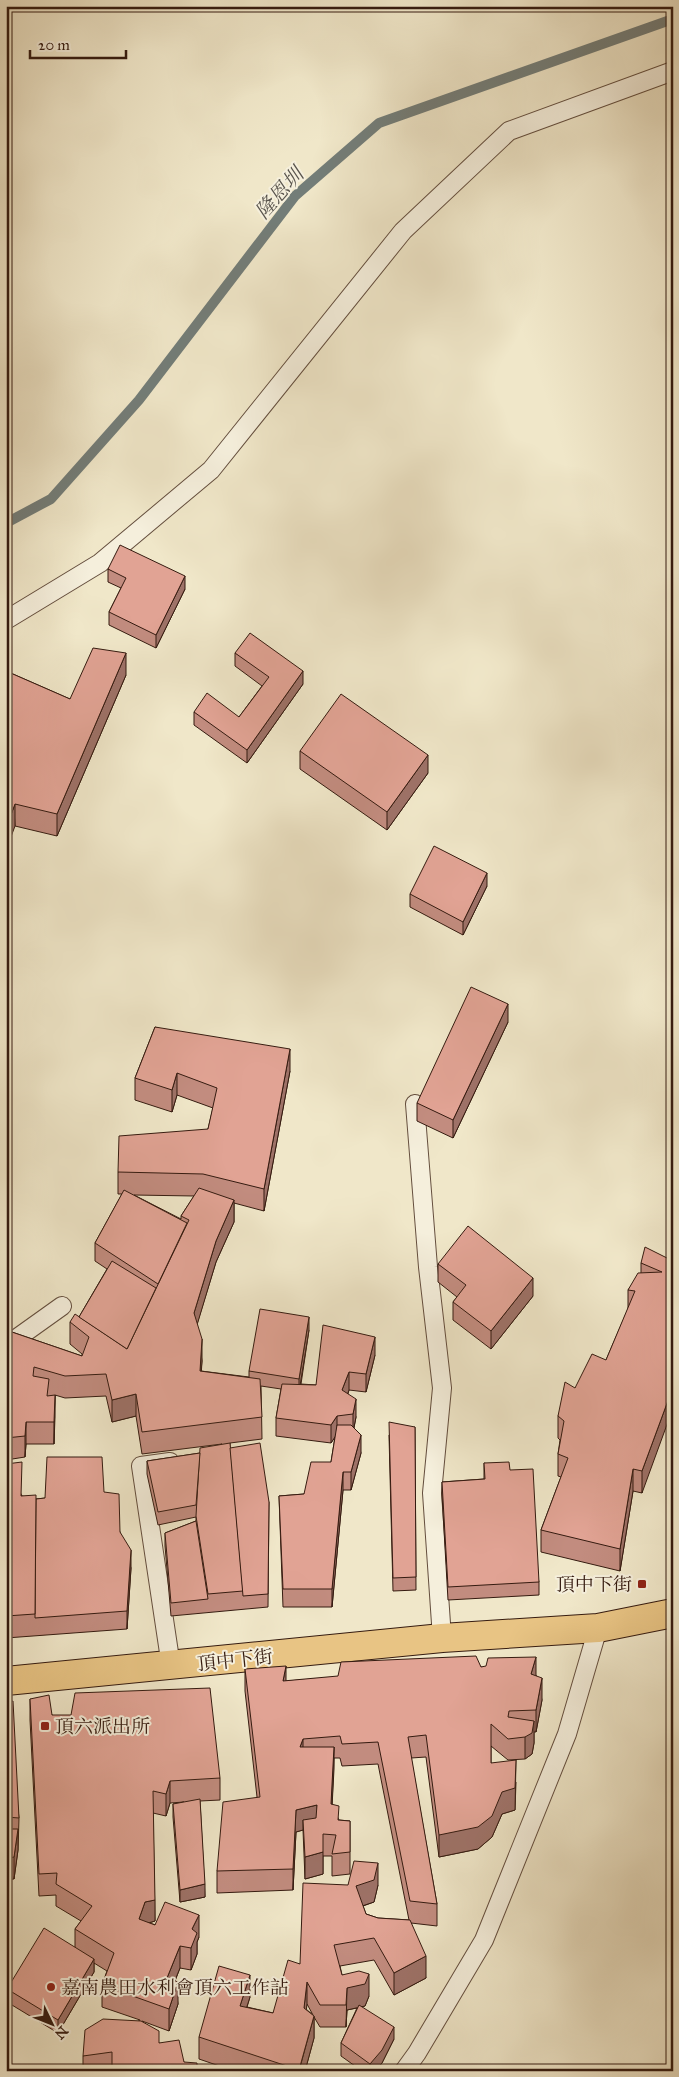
<svg xmlns="http://www.w3.org/2000/svg" width="679" height="2077" viewBox="0 0 679 2077" font-family="'IM FELL Great Primer','Noto Serif TC',serif">
<rect width="100%" height="100%" fill="#f0e7c9"/>
<filter id="stains"><feTurbulence type="fractalNoise" baseFrequency=".004" numOctaves="4"/><feColorMatrix values="0 0 0 0 .2 0 0 0 0 .09 0 0 0 0 .02 0 0 0 .5 -.17"/></filter>
<radialGradient id="worn" r=".72"><stop offset=".6" stop-color="#630" stop-opacity="0"/><stop offset="1" stop-color="#630" stop-opacity=".3"/></radialGradient>
<g fill="none" stroke-linecap="round" stroke-linejoin="round">
<polyline stroke="#737d78" stroke-width="10" points="6,523 51,499 139,400 295,196 379,123 673,19"/>
<g stroke="#644e3e" stroke-width="20">
<g id="service">
<polyline points="6,620 100,563 211,470 403,231 509,131 673,71"/>
<polyline points="415,1104 428,1267 442,1388 432,1493 442,1638"/>
<polyline points="6,1346 62,1306"/>
<polyline points="170,1462 141,1466 171,1666"/>
<polyline points="404,2071 417,2053 484,1940 567,1734 598,1628"/>
</g>
</g>
<g stroke="#351b10" stroke-width="30">
<polyline id="primary" points="6,1681 442,1638 598,1628 673,1613"/>
</g>
<use href="#service" stroke="#f5efdc" stroke-width="18"/>
<use href="#primary" stroke="#e8c484" stroke-width="28"/>
</g>
<g fill="#c28c7f" stroke="#351b10" fill-rule="evenodd">
<polygon points="108,569 185,589 156,648 109,625 109,612 121,588 108,582"/>
<polygon points="235,653 303,684 247,763 194,725 194,712 239,717 262,686 235,666"/>
<polygon points="6,671 70,699 126,675 57,836 15,826"/>
<polygon points="300,751 428,773 387,830 300,769"/>
<polygon points="487,886 463,935 410,907 410,894"/>
<polygon points="508,1022 453,1138 417,1121 417,1103"/>
<path d="M155 1027 290 1071 264 1211 234 1203V1222L216 1262 197 1324 202 1361 201 1371 249 1377V1371L309 1330 301 1384 316 1385 375 1355 366 1392 349 1390 348 1394 356 1417 354 1428 361 1453 351 1490H343L332 1607H283L279 1496 304 1494 331 1462 335 1437 331 1443 276 1436V1418L281 1389 261 1386 262 1439 230 1443V1448L269 1502 268 1607 171 1616 165 1546V1533L196 1521V1517L158 1525 147 1474V1461L200 1453 222 1444 142 1454 136 1416 112 1422 106 1396 65 1398 55 1395 54 1444H26L25 1457 6 1460V1330L82 1356V1354L70 1344V1322L79 1317 107 1269 95 1261V1243L122 1194H118V1172L208 1129 213 1108 177 1095 172 1112 135 1100V1078ZM134 1195 194 1196 181 1216V1219Z"/>
<polygon points="673,1261 642,1493 633,1491 620,1571 541,1552 541,1530 561,1477 558,1476 558,1454 560,1440 558,1438 558,1416 575,1388 606,1360 628,1309 628,1290 641,1273 641,1263"/>
<polygon points="438,1264 533,1296 491,1349 453,1320 453,1302 457,1297 438,1282"/>
<polygon points="415,1427 416,1590 393,1591 389,1435"/>
<polygon points="484,1463 510,1470 539,1582 539,1595 448,1600 442,1495 442,1482 484,1479"/>
<polygon points="6,1464 22,1496 36,1499 104,1492 120,1532 131,1568 127,1629 6,1638"/>
<path d="M481 1667 536 1675 542 1700 536 1732H534V1743L532 1754 525 1759 508 1760 491 1746V1763L516 1782 515 1810 502 1814 492 1837 478 1849 439 1857 426 1757 411 1758 437 1904V1926L411 1923 426 1978 394 1995 374 1960 340 1966 342 1975 369 1996 365 2006 361 2007 394 2039 382 2063 375 2071H362L341 2056V2043L357 2008 347 2010 346 2027H320L314 2017V2038L305 2071H234L199 2059V2037L250 1997 247 2007 273 2013 300 1964 348 1885H378L374 1902 363 1906 366 1914 378 1918 409 1920 378 1764 342 1766 340 1758H334L332 1805 339 1820 350 1821V1874L332 1876V1856H323V1874L305 1879 303 1830 296 1832 293 1890 217 1893V1871L257 1797 245 1691V1669L286 1681ZM307 2004 313 2015 306 2009Z"/>
<polygon points="30,1699 52,1715 220,1778 220,1800 200,1801 205,1897 180,1902 173,1817 173,1804 184,1802 170,1803 166,1816 153,1813 155,1921 149,1923 199,1937 197,1942 197,1954 191,1970 180,1968 175,1981 178,2004 169,2031 142,2021 159,2043 184,2062 197,2071 83,2071 83,2056 140,2020 102,2007 102,1985 107,1971 94,1963 94,1972 58,2033 7,2002 7,1989 75,1947 75,1929 81,1921 56,1906 56,1895 39,1896 30,1720"/>
<polygon points="6,1702 19,1818 18,1850 14,1879 6,1880"/>
</g>
<g fill="#9e7268" stroke="#351b10">
<polygon points="185,576 185,589 156,648 156,635"/>
<polygon points="126,653 126,675 57,836 57,814"/>
<polygon points="303,671 303,684 247,763 247,750"/>
<polygon points="428,755 428,773 387,830 387,812"/>
<polygon points="15,804 15,826 6,850 6,828"/>
<polygon points="487,873 487,886 463,935 463,922"/>
<polygon points="508,1004 508,1022 453,1138 453,1120"/>
<polygon points="290,1049 290,1071 264,1211 264,1189"/>
<polygon points="177,1073 177,1095 172,1112 172,1090"/>
<polygon points="234,1200 234,1222 216,1262 194,1335 194,1313 216,1241"/>
<polygon points="533,1278 533,1296 491,1349 491,1331"/>
<polygon points="309,1317 309,1330 299,1392 299,1379"/>
<polygon points="375,1337 375,1355 366,1392 366,1374"/>
<polygon points="202,1339 202,1361 200,1393 200,1371"/>
<polygon points="349,1372 349,1390 342,1408 342,1390"/>
<polygon points="673,1387 673,1408 642,1493 642,1471"/>
<polygon points="136,1394 136,1416 112,1422 112,1400"/>
<polygon points="55,1395 55,1417 54,1444 54,1422"/>
<polygon points="356,1399 356,1417 353,1432 353,1414"/>
<polygon points="337,1416 337,1434 331,1443 331,1425"/>
<polygon points="26,1422 26,1444 25,1457 25,1436"/>
<polygon points="361,1435 361,1453 351,1490 351,1472"/>
<polygon points="633,1469 633,1491 620,1571 620,1549"/>
<polygon points="343,1472 343,1490 332,1607 332,1589"/>
<polygon points="131,1550 131,1568 127,1629 127,1611"/>
<polygon points="536,1657 536,1679 531,1674"/>
<polygon points="286,1666 286,1688 283,1681"/>
<polygon points="542,1678 542,1700 536,1732 536,1710"/>
<polygon points="534,1721 534,1743 532,1754 525,1759 525,1737"/>
<polygon points="303,1739 303,1760 300,1747"/>
<polygon points="334,1747 334,1769 331,1826 331,1804"/>
<polygon points="516,1760 515,1810 502,1814 492,1837 478,1849 439,1857 439,1835"/>
<polygon points="170,1781 170,1803 166,1816 166,1794"/>
<polygon points="317,1805 317,1827 303,1820 303,1830 296,1832 293,1890 293,1869 296,1810"/>
<polygon points="18,1829 18,1850 14,1879 14,1857"/>
<polygon points="323,1852 323,1874 305,1879 305,1857"/>
<polygon points="378,1863 378,1885 374,1902 356,1908 356,1886"/>
<polygon points="205,1884 205,1897 180,1902 180,1890"/>
<polygon points="155,1900 155,1921 145,1924 139,1919 145,1902"/>
<polygon points="199,1915 199,1937 197,1942 197,1954 191,1970 191,1948 192,1929"/>
<polygon points="180,1946 180,1968 167,2000 167,1978"/>
<polygon points="426,1956 426,1978 394,1995 394,1973"/>
<polygon points="94,1959 94,1972 58,2033 58,2020"/>
<polygon points="369,1974 369,1996 365,2006 347,2010 346,2027 347,1988"/>
<polygon points="250,1975 250,1997 240,2028 240,2006"/>
<polygon points="178,1982 178,2004 169,2031 169,2009"/>
<polygon points="307,1982 307,2004 304,2030 304,2008"/>
<polygon points="314,2016 314,2038 305,2071 299,2071"/>
<polygon points="394,2027 394,2039 382,2063 375,2071 370,2071 370,2064"/>
</g>
<g fill="#e1a394" stroke="#351b10">
<polygon points="120,545 185,576 156,635 109,612 126,578 108,569"/>
<polygon points="250,633 303,671 247,750 194,712 207,693 239,717 269,677 235,653"/>
<polygon points="93,648 126,653 57,814 15,804 6,828 6,671 70,699"/>
<polygon points="341,694 428,755 387,812 300,751"/>
<polygon points="434,846 487,873 463,922 410,894"/>
<polygon points="471,987 508,1004 453,1120 417,1103"/>
<polygon points="155,1027 290,1049 264,1189 203,1174 118,1172 119,1136 208,1129 217,1088 177,1073 172,1090 135,1078"/>
<polygon points="199,1188 234,1200 216,1241 194,1313 202,1339 200,1371 260,1379 262,1417 142,1432 136,1394 112,1400 106,1374 65,1376 34,1367 33,1376 49,1379 47,1396 55,1395 54,1422 26,1422 25,1436 6,1438 6,1330 82,1356 89,1337 70,1322 75,1314 127,1349 189,1220 181,1216"/>
<polygon points="124,1190 187,1223 158,1284 95,1243"/>
<polygon points="468,1226 533,1278 491,1331 453,1302 466,1285 438,1264"/>
<polygon points="645,1247 673,1261 673,1387 642,1471 633,1469 620,1549 541,1530 568,1458 558,1454 564,1421 558,1416 565,1382 575,1388 592,1354 606,1360 635,1291 628,1290 638,1273 662,1272 641,1263"/>
<polygon points="112,1261 156,1288 127,1349 79,1317"/>
<polygon points="260,1309 309,1317 299,1379 249,1371"/>
<polygon points="323,1325 375,1337 366,1374 349,1372 342,1390 356,1399 353,1414 337,1416 331,1425 276,1418 282,1384 316,1385"/>
<polygon points="389,1422 415,1427 416,1577 393,1578"/>
<polygon points="337,1425 351,1425 361,1435 351,1472 343,1472 332,1589 283,1589 279,1496 304,1494 311,1462 331,1462"/>
<polygon points="230,1443 243,1591 208,1594 196,1516 200,1448"/>
<polygon points="260,1443 269,1502 268,1594 243,1596 230,1448"/>
<polygon points="200,1453 196,1505 158,1512 147,1461"/>
<polygon points="47,1457 102,1457 104,1492 119,1494 120,1532 131,1550 127,1611 35,1618 36,1499 45,1498"/>
<polygon points="22,1462 21,1496 36,1495 35,1614 6,1616 6,1464"/>
<polygon points="509,1462 510,1470 533,1469 539,1582 448,1587 442,1482 485,1479 484,1463"/>
<polygon points="196,1521 208,1599 171,1603 165,1533"/>
<polygon points="476,1656 481,1667 486,1666 488,1658 536,1657 531,1674 542,1678 536,1710 509,1711 508,1717 534,1721 532,1733 525,1737 508,1739 491,1724 491,1763 516,1760 515,1788 502,1792 492,1816 478,1827 439,1835 426,1735 408,1737 437,1904 410,1901 378,1742 342,1744 340,1736 303,1739 300,1747 334,1747 331,1804 339,1806 338,1820 350,1821 350,1852 332,1854 336,1835 323,1834 323,1852 305,1857 303,1820 316,1818 317,1805 296,1810 293,1869 217,1871 223,1802 260,1797 245,1669 286,1666 283,1681 338,1676 341,1662"/>
<polygon points="210,1688 220,1778 170,1781 166,1794 153,1791 155,1900 145,1902 139,1919 155,1925 165,1902 199,1915 192,1929 197,1933 191,1948 180,1946 167,1978 178,1982 169,2009 102,1985 114,1953 75,1929 92,1906 56,1884 57,1873 39,1874 30,1699 49,1695 52,1715 71,1715 75,1693"/>
<polygon points="13,1701 19,1818 6,1817 6,1702"/>
<polygon points="200,1799 205,1884 180,1890 173,1804"/>
<polygon points="6,1829 18,1829 14,1857 6,1859"/>
<polygon points="354,1861 378,1863 374,1880 356,1886 366,1914 378,1918 410,1920 426,1956 394,1973 374,1938 334,1945 342,1975 359,1971 369,1974 365,1984 347,1988 346,2005 320,2005 307,1982 304,2008 314,2016 299,2070 199,2037 219,1966 250,1975 240,2006 273,2013 288,1960 300,1964 303,1883 348,1885"/>
<polygon points="44,1928 94,1959 58,2020 7,1989"/>
<polygon points="359,2005 394,2027 382,2050 370,2064 341,2043"/>
<polygon points="103,2019 141,2021 159,2031 159,2043 179,2040 184,2062 197,2063 197,2071 112,2071 112,2052 83,2056 85,2030"/>
</g>
<g fill="#8f2418" stroke="#f5efdc" stroke-width="2">
<rect x="637" y="1579" width="10" height="10" rx="2.5"/>
<rect x="40" y="1721" width="10" height="10" rx="2.5"/>
<circle cx="51" cy="1987" r="5"/>
</g>
<g text-anchor="middle" dominant-baseline="central" stroke-width="4" stroke-linejoin="round" paint-order="stroke">
<g font-size="19" fill="#351b10" stroke="#f5efdc" text-anchor="start">
<text x="632" y="1584" text-anchor="end">頂中下街</text>
<text x="55" y="1726">頂六派出所</text>
<text x="61" y="1987">嘉南農田水利會頂六工作詀</text>
</g>
<g font-size="19" fill="#351b10" stroke="#f5efdc">
<text transform="translate(235 1660) rotate(-6)">頂中下街</text>
</g>
<g font-size="20" font-style="italic" fill="#59544d" stroke="#f5efdc">
<text transform="translate(279 193) rotate(-48)">隆恩圳</text>
</g>
</g>
<rect width="679" height="2077" fill="none" stroke="#f0e7c9" stroke-width="25"/>
<rect x="8" y="8" width="664" height="2062" fill="none" stroke="#351b10" stroke-width="2.5"/>
<rect x="12" y="12" width="654" height="2052" fill="none" stroke="#351b10"/>
<g transform="translate(52 2024) rotate(133)" stroke="#f5efdc" stroke-width="4" paint-order="stroke">
<path d="M0-4L9 19L0 12L-9 19Z" fill="#351b10"/>
<text y="-8" font-size="14" font-weight="bold" text-anchor="middle" fill="#351b10">N</text>
</g>
<path d="M30 50v8h96v-8" fill="none" stroke="#351b10" stroke-width="2.5"/>
<text x="38" y="50" font-size="15" fill="#351b10" stroke="#f5efdc" stroke-width="4" paint-order="stroke">20 m</text>
<rect width="100%" height="100%" filter="url(#stains)"/>
<rect width="100%" height="100%" fill="url(#worn)"/>
</svg>
